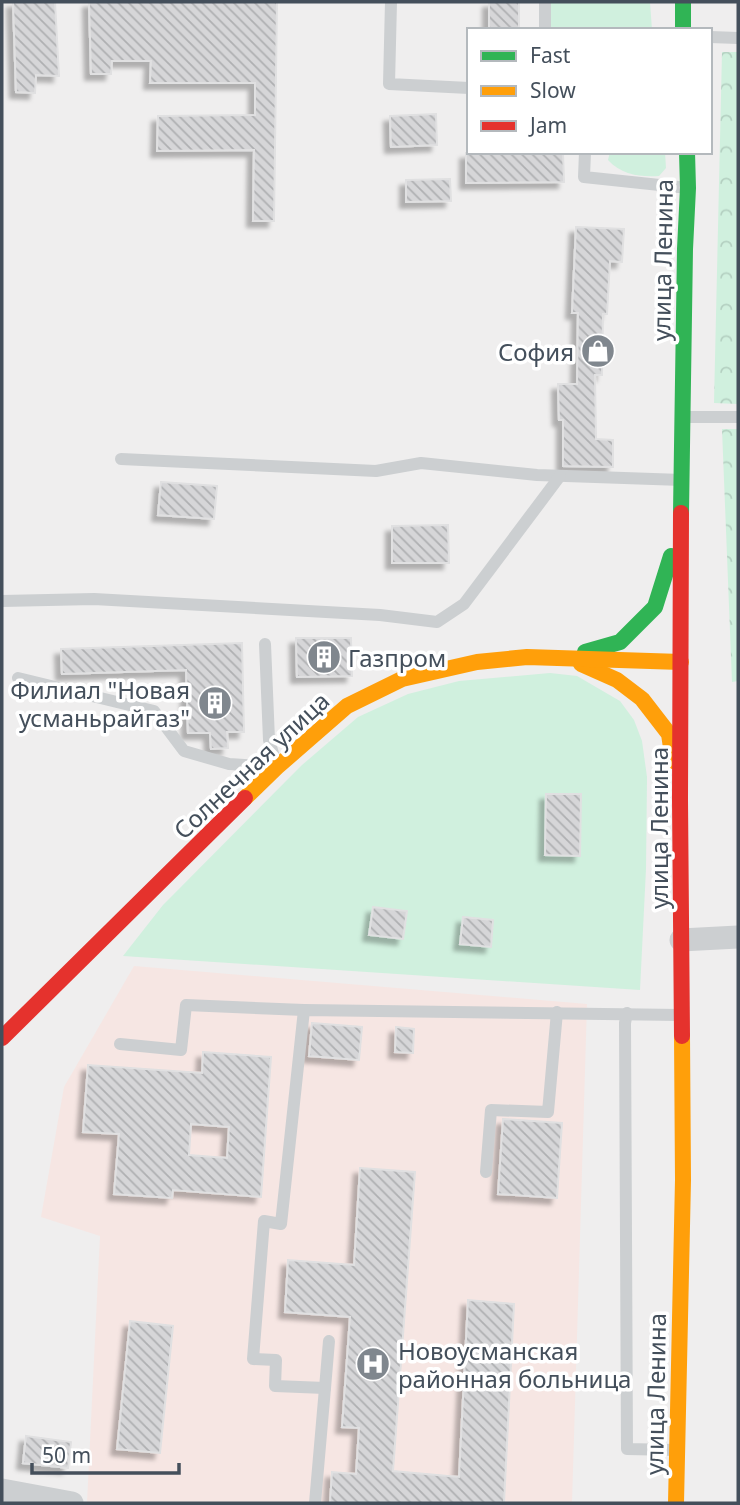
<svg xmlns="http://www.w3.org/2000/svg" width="740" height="1505" viewBox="0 0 740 1505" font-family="'Noto Sans',sans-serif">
<defs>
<pattern id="forest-crowns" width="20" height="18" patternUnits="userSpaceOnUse" patternTransform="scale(1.75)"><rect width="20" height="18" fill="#d0f0de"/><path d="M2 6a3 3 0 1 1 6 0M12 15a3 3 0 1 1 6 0" fill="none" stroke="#b4d0c1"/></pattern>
<pattern id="building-back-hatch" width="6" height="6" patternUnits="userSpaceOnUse" patternTransform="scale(1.75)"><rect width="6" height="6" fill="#d6d6d8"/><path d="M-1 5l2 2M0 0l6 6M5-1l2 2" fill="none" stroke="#afb0b2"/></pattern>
<filter id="shadow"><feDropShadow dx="-6" dy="6" stdDeviation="2" flood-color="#0004"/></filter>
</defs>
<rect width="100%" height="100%" fill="#efeeee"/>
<polygon fill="#f6e6e3" points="134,966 587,1004 572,1503 87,1503 100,1236 41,1217 64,1087"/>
<g fill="#d0f0de">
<polygon points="550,2 650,2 652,30 550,30"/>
<path d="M610 152H665L666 168 659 176C639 177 622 175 608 160Z"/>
<polygon points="550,673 577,676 620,701 634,720 642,741 647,777 646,869 640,990 123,956 163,905 302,765 358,717 408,694 459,681"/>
</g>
<g fill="url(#forest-crowns)">
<polygon points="722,52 738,52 738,404 714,403"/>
<polygon points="722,429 738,429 738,681 732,682"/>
</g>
<g fill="url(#building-back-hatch)" stroke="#e0e0e1" stroke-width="2" fill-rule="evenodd" filter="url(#shadow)">
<polygon points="13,2 55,2 59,76 36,75 35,93 16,92"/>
<polygon points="89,2 277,2 274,221 253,221 254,150 157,151 158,116 255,115 255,83 150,83 151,61 112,61 111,74 91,74"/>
<rect x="489" y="2" width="30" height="28"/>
<polygon points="436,114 437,145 391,147 390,116"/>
<polygon points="563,152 564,182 466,183 466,153"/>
<polygon points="450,179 451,201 406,202 406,180"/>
<polygon points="576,227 624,229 622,262 610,261 607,314 603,314 602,375 595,375 596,439 613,440 613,467 563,466 563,420 559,420 558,384 577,384 578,313 572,313"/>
<polygon points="161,482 217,486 214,519 158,515"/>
<polygon points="448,525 449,563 392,563 392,526"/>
<polygon points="296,638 351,638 352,676 297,677"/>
<polygon points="242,643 244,732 227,732 228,748 211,749 210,733 188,733 186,670 62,674 61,649"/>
<polygon points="546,794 581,794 580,856 545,855"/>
<polygon points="373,907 407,911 403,939 369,935"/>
<polygon points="463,917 493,920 491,947 460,944"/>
<polygon points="312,1023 362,1027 359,1060 309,1056"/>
<polygon points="396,1027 414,1029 413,1053 395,1052"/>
<path d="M203 1052 271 1057 261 1197 173 1190 172 1198 114 1194 119 1134 83 1132 88 1065 202 1073ZM191 1124 229 1127 227 1158 189 1155Z"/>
<polygon points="503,1119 562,1123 557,1198 498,1194"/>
<polygon points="360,1168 415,1172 393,1471 459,1477 468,1300 514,1304 504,1503 330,1503 332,1472 356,1474 359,1428 342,1427 350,1317 285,1312 288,1260 354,1265"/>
<polygon points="130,1321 173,1326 160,1453 117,1449"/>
<polygon points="26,1436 71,1442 68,1468 23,1463"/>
</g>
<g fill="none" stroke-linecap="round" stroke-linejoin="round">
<g stroke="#cccfd1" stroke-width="12">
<polyline points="391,2 389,84 469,88"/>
<polyline points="545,30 545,2"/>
<polyline points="710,37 738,38"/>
<polyline points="585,152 584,177 688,188"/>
<polyline points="683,417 738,417"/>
<polyline points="121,459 376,471 421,463 537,475 682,480"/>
<polyline points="2,601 94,599 380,615 437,622 464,604 560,476"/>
<polyline points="18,678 154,711 184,751 229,764 277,767 269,740 265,644"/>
<polyline points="627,1013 625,1023 627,1449 676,1450"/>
<polyline points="120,1044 181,1050 186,1005 304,1010"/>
<polyline points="486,1172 491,1110 548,1112 557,1012"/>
<polyline points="325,1388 329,1341"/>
<polyline points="315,1503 325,1388 275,1386 276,1360 253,1359 264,1221 281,1224 304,1010 680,1015"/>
</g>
<g stroke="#cccfd1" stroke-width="23">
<polyline points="681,940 738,937"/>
<polyline points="2,1490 72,1503"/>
</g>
<g stroke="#30b455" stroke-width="16">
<polyline points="683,2 683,30"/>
<polyline points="681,513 685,249 688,188 687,152"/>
<polyline points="585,652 620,642 655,607 671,556"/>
</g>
<g stroke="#ff9f0a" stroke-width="16">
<polyline points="581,664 617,680 642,699 669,734 673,761"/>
<polyline points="245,798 277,767 347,706 402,679 477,662 527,657 681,662"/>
<polyline points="676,1503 683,1180 682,1036"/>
</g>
<g stroke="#e5322d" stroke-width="16">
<polyline points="681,513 680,800 682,1036"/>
<polyline points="2,1038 245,798"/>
</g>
</g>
<defs>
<g id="shop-disc" transform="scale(1.75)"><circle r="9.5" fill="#80878e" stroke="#fff"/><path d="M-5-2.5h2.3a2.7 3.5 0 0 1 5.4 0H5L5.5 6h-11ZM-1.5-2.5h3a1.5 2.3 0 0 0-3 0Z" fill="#fff"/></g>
<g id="building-disc" transform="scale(1.75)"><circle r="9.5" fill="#80878e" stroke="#fff"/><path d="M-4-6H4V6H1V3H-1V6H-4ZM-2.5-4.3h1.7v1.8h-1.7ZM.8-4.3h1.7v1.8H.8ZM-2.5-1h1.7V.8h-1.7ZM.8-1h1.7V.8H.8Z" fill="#fff"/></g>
<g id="hospital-disc" transform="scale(1.75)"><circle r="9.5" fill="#80878e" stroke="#fff"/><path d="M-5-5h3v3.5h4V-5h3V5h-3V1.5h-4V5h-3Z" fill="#fff"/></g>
</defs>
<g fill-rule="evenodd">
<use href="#shop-disc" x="598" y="351"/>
<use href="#building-disc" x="324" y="657"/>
<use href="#building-disc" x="215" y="703"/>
<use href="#hospital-disc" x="373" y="1364"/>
</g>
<g text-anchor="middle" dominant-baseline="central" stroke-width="7" stroke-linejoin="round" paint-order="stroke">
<g font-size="24" fill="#444f5b" stroke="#fff">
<text transform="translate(662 260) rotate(-89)">улица Ленина</text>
<text transform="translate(251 765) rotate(-43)">Солнечная улица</text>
<text transform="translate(658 828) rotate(-90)">улица Ленина</text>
<text transform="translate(655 1394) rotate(-89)">улица Ленина</text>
</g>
<g font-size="24" fill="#444f5b" stroke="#fff" text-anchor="end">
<text x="574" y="351">София</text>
<text x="348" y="657" text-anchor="start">Газпром</text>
<text x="190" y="689">Филиал "Новая<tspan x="190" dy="28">усманьрайгаз"</tspan></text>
<text x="398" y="1350" text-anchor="start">Новоусманская<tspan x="398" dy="28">районная больница</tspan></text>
</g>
</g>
<rect width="740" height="1505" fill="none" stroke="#444f5b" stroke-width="7"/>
<rect x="467" y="28" width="245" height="126" fill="#ffffff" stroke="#b4b9bd" stroke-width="2"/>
<rect x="481" y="51" width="35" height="10" fill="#30b455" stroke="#b4b9bd" stroke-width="2"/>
<text x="530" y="63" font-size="21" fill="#444f5b">Fast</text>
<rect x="481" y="86" width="35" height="10" fill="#ff9f0a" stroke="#b4b9bd" stroke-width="2"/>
<text x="530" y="98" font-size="21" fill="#444f5b">Slow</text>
<rect x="481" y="121" width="35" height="10" fill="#e5322d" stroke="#b4b9bd" stroke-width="2"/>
<text x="530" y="133" font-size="21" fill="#444f5b">Jam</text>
<path d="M32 1463v10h147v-10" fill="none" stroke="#444f5b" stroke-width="3.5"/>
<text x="42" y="1463" font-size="21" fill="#444f5b" stroke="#ffffff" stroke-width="5" paint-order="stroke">50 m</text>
</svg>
